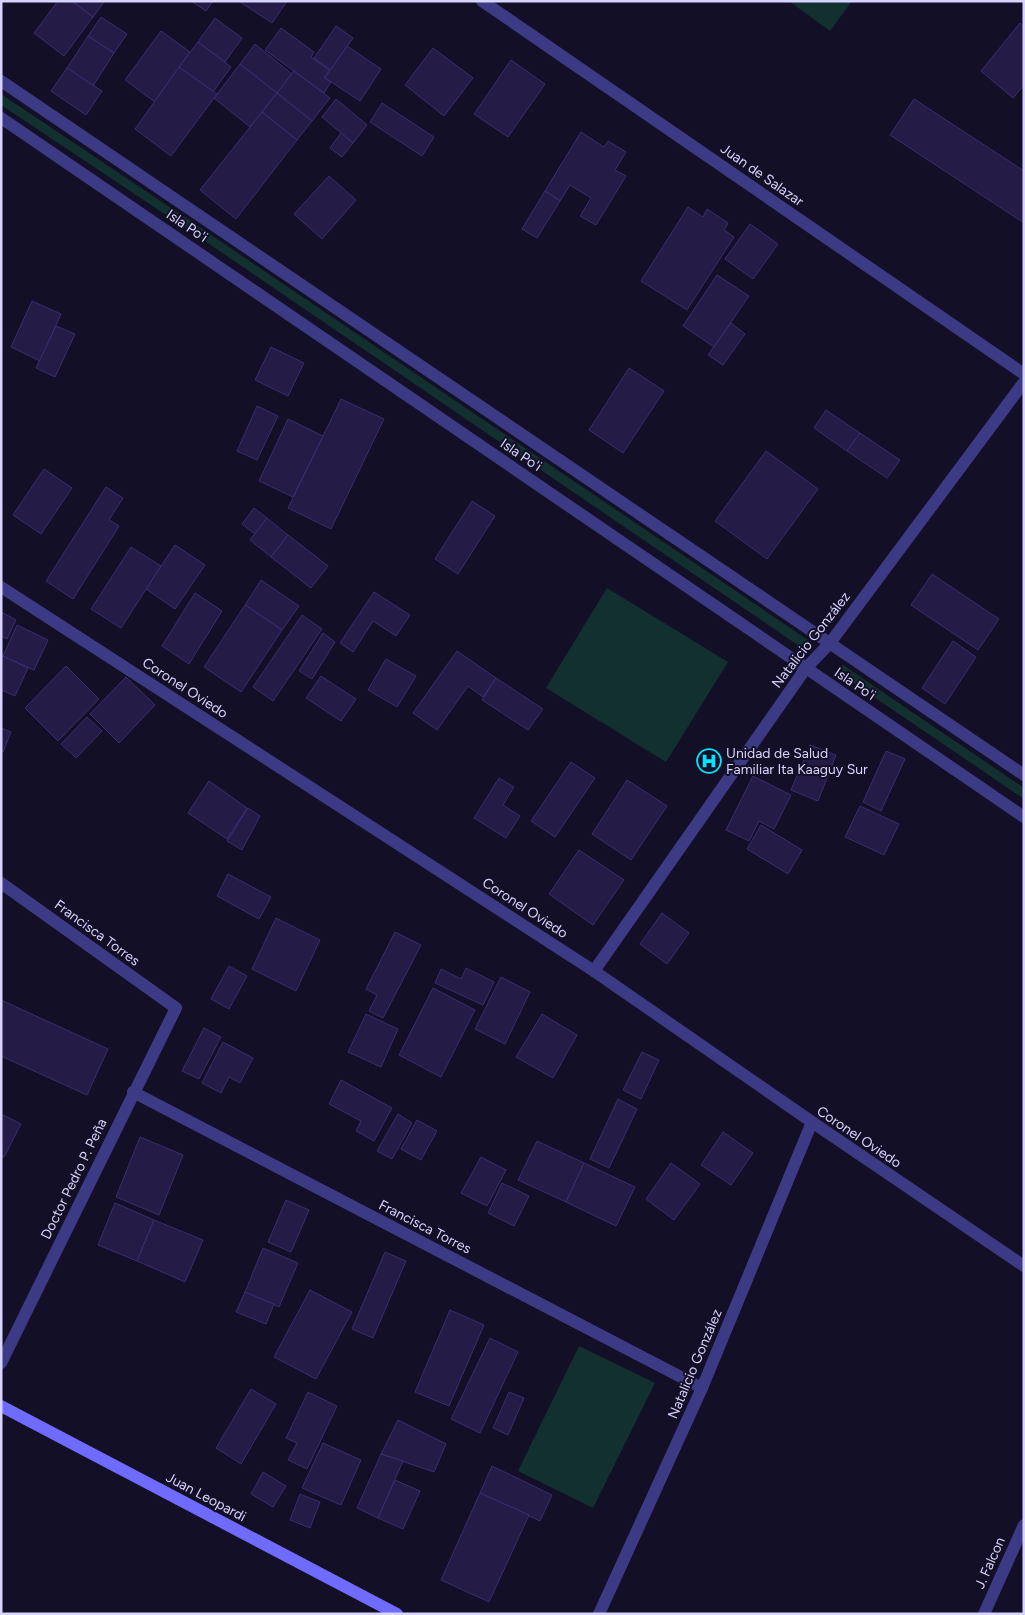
<svg xmlns="http://www.w3.org/2000/svg" width="1025" height="1615" viewBox="0 0 1025 1615" font-family="Figtree,sans-serif">
<rect width="100%" height="100%" fill="#130f26"/>
<g fill="#12302f">
<polygon points="789,1 852,1 830,31"/>
<polygon points="1,94 198,226 811,642 812,647 808,651 805,650 193,233 1,105"/>
<polygon points="607,588 728,662 666,762 546,688"/>
<polygon points="843,665 1024,788 1024,799 840,674 839,669"/>
<polygon points="579,1346 655,1383 593,1508 518,1471"/>
</g>
<g fill="#241b47" stroke="#3b2d73">
<polygon points="58,1 72,1 93,17 64,56 34,33"/>
<polygon points="72,1 102,1 104,2 93,17"/>
<polygon points="191,1 213,1 206,11"/>
<polygon points="240,1 287,1 272,23 240,2"/>
<polygon points="101,17 127,34 114,53 88,36"/>
<polygon points="215,18 242,38 225,62 198,42"/>
<polygon points="1020,23 1024,26 1024,85 1013,98 981,71"/>
<polygon points="336,26 353,38 331,70 314,58"/>
<polygon points="281,28 314,52 311,57 329,70 324,78 331,82 324,93 265,50"/>
<polygon points="161,31 190,52 155,102 125,80"/>
<polygon points="88,36 114,53 93,86 67,68"/>
<polygon points="198,42 231,67 213,92 179,67"/>
<polygon points="255,44 292,74 277,93 240,64"/>
<polygon points="347,46 381,69 360,101 325,78"/>
<polygon points="433,48 473,78 444,116 405,85"/>
<polygon points="511,60 545,84 508,137 474,114"/>
<polygon points="240,64 277,93 250,127 214,98"/>
<polygon points="179,67 217,94 171,156 135,129"/>
<polygon points="67,68 102,91 86,115 51,91"/>
<polygon points="294,71 330,98 312,121 277,93"/>
<polygon points="277,93 312,121 297,140 262,112"/>
<polygon points="336,99 367,125 353,143 322,117"/>
<polygon points="914,99 1024,171 1024,223 890,135"/>
<polygon points="382,103 434,137 422,156 370,122"/>
<polygon points="262,112 297,140 236,219 200,190"/>
<polygon points="581,132 604,147 608,141 626,152 615,170 626,176 596,225 580,216 591,198 570,185 560,201 545,191"/>
<polygon points="341,133 353,143 342,157 330,148"/>
<polygon points="329,176 356,200 322,239 294,214"/>
<polygon points="545,191 560,201 537,238 522,229"/>
<polygon points="688,207 703,217 707,209 728,223 724,230 734,237 687,310 641,281"/>
<polygon points="750,224 778,244 753,279 725,259"/>
<polygon points="717,275 749,296 714,347 683,326"/>
<polygon points="32,301 61,314 40,361 11,347"/>
<polygon points="731,323 745,334 723,365 708,355"/>
<polygon points="56,326 75,334 55,377 36,368"/>
<polygon points="271,347 304,363 288,396 255,380"/>
<polygon points="629,368 664,391 623,453 589,430"/>
<polygon points="341,399 384,419 331,529 288,508"/>
<polygon points="257,406 278,416 257,460 237,451"/>
<polygon points="826,410 860,433 847,451 814,428"/>
<polygon points="288,419 323,436 293,497 259,481"/>
<polygon points="860,433 900,460 887,478 847,451"/>
<polygon points="766,451 818,489 767,559 715,521"/>
<polygon points="44,469 72,488 41,534 13,515"/>
<polygon points="106,487 123,498 109,520 119,526 73,599 46,581"/>
<polygon points="472,501 495,516 458,574 435,559"/>
<polygon points="254,508 267,518 255,534 242,524"/>
<polygon points="267,518 288,535 271,557 250,540"/>
<polygon points="288,535 328,566 311,588 271,557"/>
<polygon points="175,545 205,565 175,609 146,589"/>
<polygon points="131,547 161,566 121,628 91,609"/>
<polygon points="932,574 999,619 978,650 911,605"/>
<polygon points="261,580 299,606 282,630 245,605"/>
<polygon points="374,592 410,615 396,636 373,621 353,652 340,643"/>
<polygon points="195,593 222,611 189,664 162,646"/>
<polygon points="245,605 282,630 241,692 204,667"/>
<polygon points="1,612 16,620 7,639 1,636"/>
<polygon points="302,615 322,629 273,701 253,687"/>
<polygon points="17,625 48,640 34,670 3,656"/>
<polygon points="323,633 335,642 312,679 299,671"/>
<polygon points="953,641 976,657 945,704 922,688"/>
<polygon points="457,651 496,678 483,697 468,686 437,730 413,713"/>
<polygon points="3,656 28,668 15,696 1,690 1,660"/>
<polygon points="386,659 416,676 397,707 368,690"/>
<polygon points="66,666 99,699 58,741 25,708"/>
<polygon points="321,676 356,699 341,721 306,698"/>
<polygon points="126,677 155,705 119,743 90,714"/>
<polygon points="496,678 543,709 528,730 482,700"/>
<polygon points="87,717 102,731 76,758 61,744"/>
<polygon points="1,728 11,732 3,752 1,751"/>
<polygon points="810,745 836,755 818,801 791,790"/>
<polygon points="886,751 905,759 881,811 863,802"/>
<polygon points="571,762 595,778 555,837 531,821"/>
<polygon points="753,776 791,795 774,829 759,821 749,841 726,830"/>
<polygon points="499,778 514,787 503,805 520,816 506,838 474,818"/>
<polygon points="627,780 667,806 631,860 592,834"/>
<polygon points="209,781 247,808 227,839 188,813"/>
<polygon points="860,806 899,824 884,855 845,837"/>
<polygon points="248,808 260,816 242,850 227,841"/>
<polygon points="761,825 802,850 788,874 747,849"/>
<polygon points="579,850 624,880 593,925 549,894"/>
<polygon points="228,874 271,897 259,919 217,896"/>
<polygon points="662,913 689,933 667,964 640,944"/>
<polygon points="276,918 320,940 296,991 252,969"/>
<polygon points="395,932 421,945 383,1018 369,1011 377,995 366,989"/>
<polygon points="229,966 247,976 229,1009 211,999"/>
<polygon points="466,968 494,982 483,1005 435,983 441,969 461,979"/>
<polygon points="501,977 530,992 505,1044 475,1029"/>
<polygon points="433,988 475,1010 441,1077 399,1055"/>
<polygon points="1,1000 108,1049 87,1095 1,1056"/>
<polygon points="366,1014 398,1029 381,1067 348,1052"/>
<polygon points="542,1014 577,1035 553,1078 516,1057"/>
<polygon points="204,1028 221,1037 199,1079 182,1071"/>
<polygon points="223,1042 253,1058 240,1083 229,1077 221,1093 202,1083"/>
<polygon points="642,1052 659,1060 641,1099 623,1090"/>
<polygon points="341,1080 392,1108 374,1141 356,1131 361,1121 329,1104"/>
<polygon points="618,1099 637,1109 609,1168 590,1159"/>
<polygon points="1,1114 21,1124 4,1157 1,1156"/>
<polygon points="398,1114 412,1123 392,1159 377,1151"/>
<polygon points="417,1120 437,1131 421,1160 401,1149"/>
<polygon points="723,1132 753,1153 731,1185 701,1165"/>
<polygon points="140,1137 183,1155 159,1215 116,1197"/>
<polygon points="537,1141 584,1163 566,1202 518,1180"/>
<polygon points="481,1157 506,1170 487,1206 461,1193"/>
<polygon points="584,1163 635,1187 616,1226 566,1202"/>
<polygon points="671,1163 700,1184 674,1220 646,1199"/>
<polygon points="502,1183 529,1196 514,1226 488,1213"/>
<polygon points="286,1200 309,1210 291,1252 268,1242"/>
<polygon points="115,1203 154,1220 137,1261 98,1245"/>
<polygon points="154,1220 203,1240 185,1282 137,1261"/>
<polygon points="263,1248 298,1263 279,1307 245,1292"/>
<polygon points="385,1252 406,1261 373,1338 352,1329"/>
<polygon points="310,1290 352,1312 316,1379 274,1357"/>
<polygon points="245,1292 274,1304 266,1324 236,1312"/>
<polygon points="450,1310 484,1325 449,1406 415,1392"/>
<polygon points="490,1338 518,1352 480,1433 451,1419"/>
<polygon points="251,1389 276,1404 241,1464 216,1448"/>
<polygon points="308,1392 337,1406 307,1469 288,1460 297,1443 286,1438"/>
<polygon points="509,1392 524,1398 508,1435 493,1428"/>
<polygon points="398,1420 446,1444 434,1472 381,1454"/>
<polygon points="323,1443 361,1460 341,1505 302,1488"/>
<polygon points="381,1454 403,1461 378,1518 357,1508"/>
<polygon points="492,1466 552,1495 540,1521 480,1493"/>
<polygon points="263,1472 286,1486 273,1507 251,1494"/>
<polygon points="395,1480 420,1491 403,1529 378,1518"/>
<polygon points="480,1493 529,1515 489,1602 441,1580"/>
<polygon points="300,1494 320,1502 310,1528 290,1520"/>
</g>
<g fill="none" stroke-linecap="round" stroke-linejoin="round">
<g stroke="#3d3a85" stroke-width="12">
<polyline points="1,587 594,971 812,1122 1024,1266"/>
<polyline points="1,883 176,1008 1,1363"/>
<polyline points="594,971 806,668 830,643 1024,382"/>
<polyline points="133,1092 702,1388"/>
<polyline points="599,1614 702,1388 812,1122"/>
<polyline points="984,1614 1024,1525"/>
</g>
<g stroke="#3d3a85" stroke-width="12">
<polyline points="482,1 1024,374"/>
<polyline points="1,81 1024,775"/>
<polyline points="1,118 1024,817"/>
</g>
<polyline stroke="#6f6bff" stroke-width="12" points="1,1406 397,1614"/>
</g>
<defs>
<g id="hospital-ring" transform="scale(1.25)"><circle r="9.5" fill="#130f26" stroke="#00e5ff" stroke-width="1.5"/><path d="M-5-5h3v3.5h4V-5h3V5h-3V1.5h-4V5h-3Z" fill="#00e5ff"/></g>
</defs>
<g fill-rule="evenodd">
<use href="#hospital-ring" x="709" y="761"/>
</g>
<g text-anchor="middle" dominant-baseline="central" stroke-width="4" stroke-linejoin="round" paint-order="stroke">
<g font-size="14" fill="#d9d4ff" stroke="#130f26">
<text transform="translate(762 175) rotate(35)">Juan de Salazar</text>
<text transform="translate(187 226) rotate(34)">Isla Po'i</text>
<text transform="translate(521 455) rotate(34)">Isla Po'i</text>
<text transform="translate(811 640) rotate(-52)">Natalicio González</text>
<text transform="translate(855 684) rotate(34)">Isla Po'i</text>
<text transform="translate(185 688) rotate(33)">Coronel Oviedo</text>
<text transform="translate(525 908) rotate(33)">Coronel Oviedo</text>
<text transform="translate(97 933) rotate(36)">Francisca Torres</text>
<text transform="translate(859 1137) rotate(34)">Coronel Oviedo</text>
<text transform="translate(74 1179) rotate(-64)">Doctor Pedro P. Peña</text>
<text transform="translate(425 1227) rotate(27)">Francisca Torres</text>
<text transform="translate(695 1364) rotate(-67)">Natalicio González</text>
<text transform="translate(206 1497) rotate(28)">Juan Leopardi</text>
<text transform="translate(990 1563) rotate(-66)">J. Falcon</text>
</g>
<g font-size="14" fill="#d9d4ff" stroke="#130f26" text-anchor="start">
<text x="726" y="753">Unidad de Salud<tspan x="726" dy="16">Familiar Ita Kaaguy Sur</tspan></text>
</g>
</g>
<rect width="1025" height="1615" fill="none" stroke="#d9d4ff" stroke-width="5"/>
</svg>
